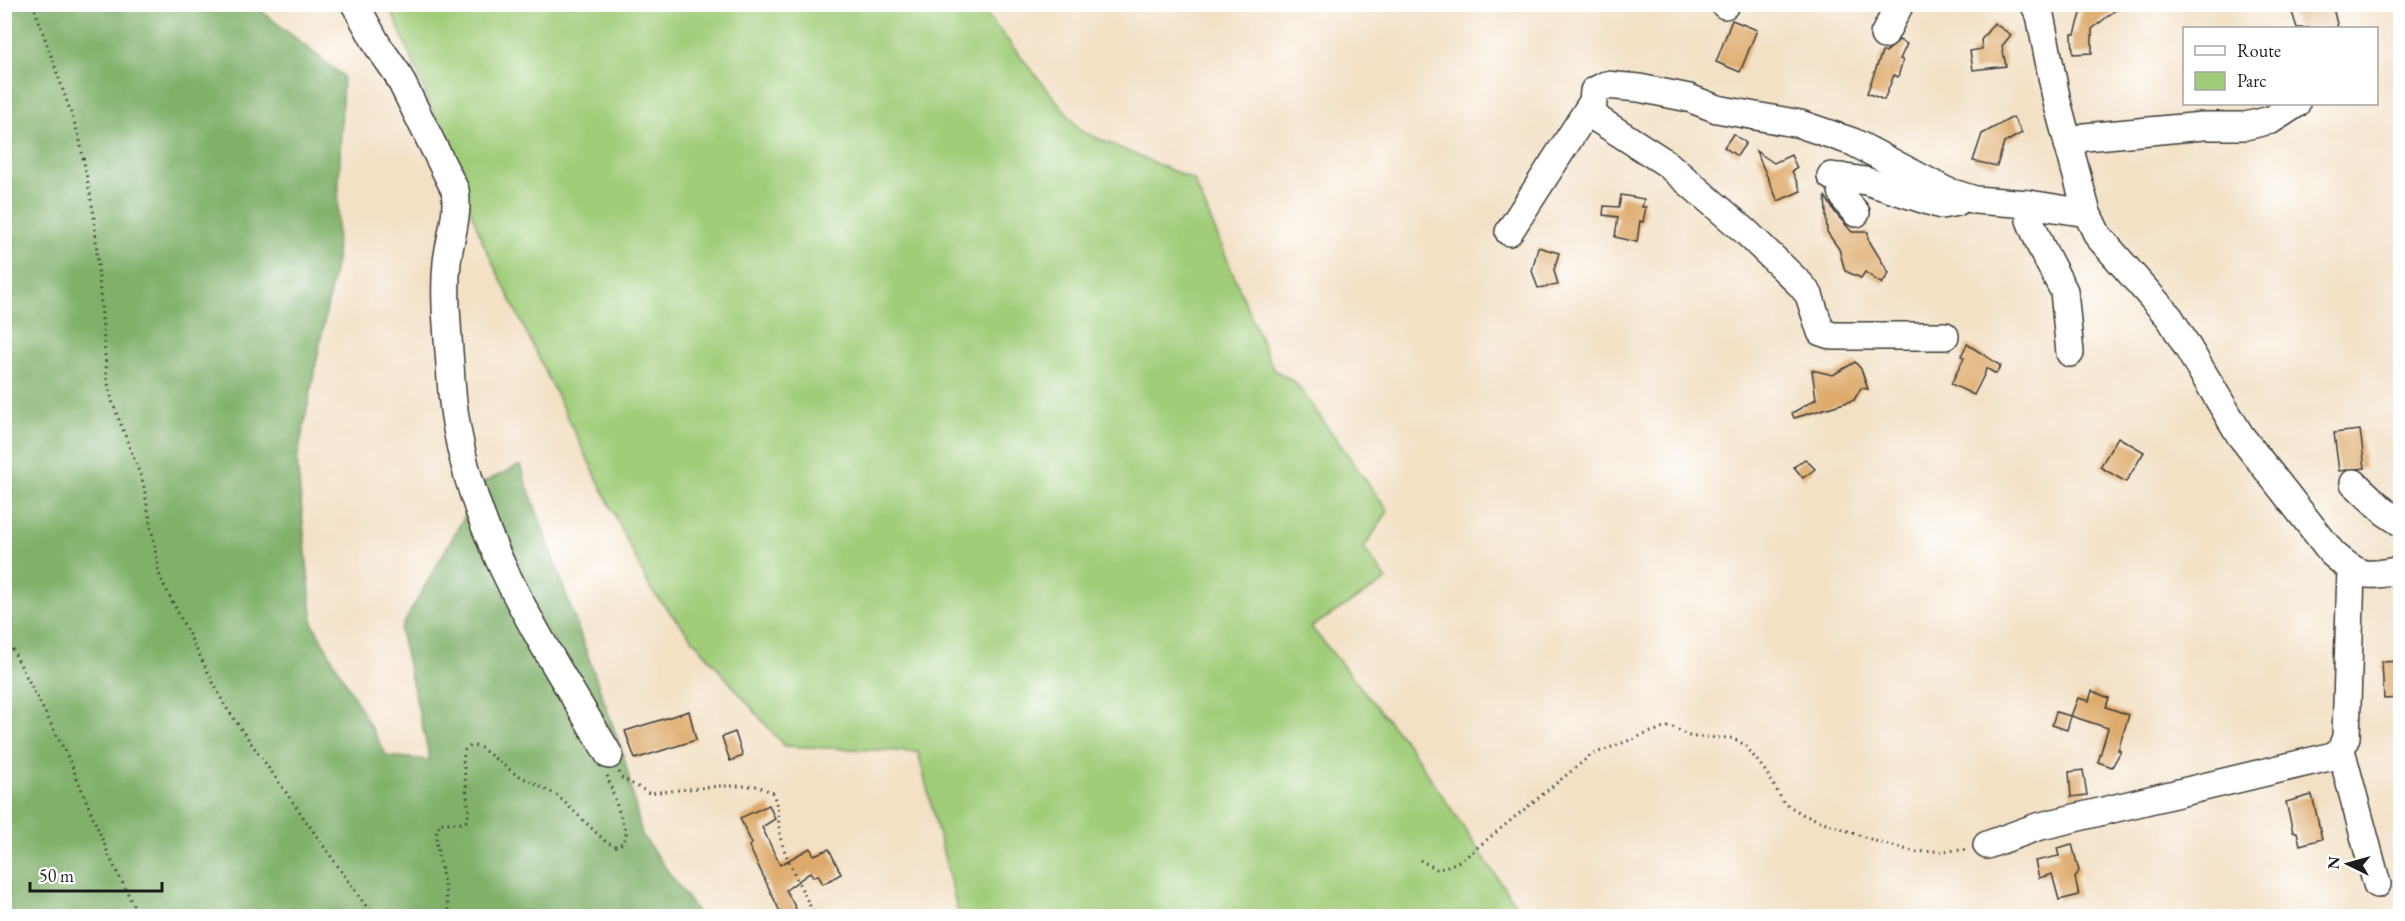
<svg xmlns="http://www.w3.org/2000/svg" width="2405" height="921" viewBox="0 0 2405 921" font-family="'EB Garamond',serif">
<rect width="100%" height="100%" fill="#fff"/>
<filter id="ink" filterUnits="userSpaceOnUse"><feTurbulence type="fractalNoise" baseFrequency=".0167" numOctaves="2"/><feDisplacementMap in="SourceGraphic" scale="12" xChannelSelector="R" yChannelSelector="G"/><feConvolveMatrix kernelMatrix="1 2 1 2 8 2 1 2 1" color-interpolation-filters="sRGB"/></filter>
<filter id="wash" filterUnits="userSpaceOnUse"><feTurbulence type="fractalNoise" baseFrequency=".008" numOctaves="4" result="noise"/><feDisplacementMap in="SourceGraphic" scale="24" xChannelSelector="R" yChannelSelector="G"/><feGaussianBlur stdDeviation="1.35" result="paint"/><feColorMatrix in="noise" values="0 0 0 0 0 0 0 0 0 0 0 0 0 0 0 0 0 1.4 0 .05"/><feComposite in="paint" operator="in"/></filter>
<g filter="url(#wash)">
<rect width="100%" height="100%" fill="#f3e1c6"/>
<polygon fill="#a1cd7a" stroke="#5e744b" stroke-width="1.5" points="389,5 979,5 1081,131 1194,180 1273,369 1295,382 1388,511 1364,548 1387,580 1311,627 1409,746 1523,916 959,916 918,752 784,746 651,590 484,245 415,67"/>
<polygon fill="#80b06a" stroke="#4e6643" stroke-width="1.5" points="196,4 201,10 207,5 254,5 343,76 336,262 297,461 313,624 387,756 430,760 400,630 484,482 520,465 624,757 642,835 700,916 5,916 5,5"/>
<g id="blocks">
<g fill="#deaa6c">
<polygon points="2090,4 2123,4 2092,29 2092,53 2073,54 2072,34 2075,34 2083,7"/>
<polygon points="2306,4 2332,4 2338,28 2297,28 2291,9"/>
<polygon points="1732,20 1757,30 1740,72 1716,62"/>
<polygon points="1994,23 2011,35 2002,46 2006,66 1973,70 1970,51 1982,49 1981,40"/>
<polygon points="1899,40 1907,44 1900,59 1903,60 1898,77 1894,75 1884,100 1867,93 1882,52 1886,52"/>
<polygon points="2013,117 2022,133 2004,143 1997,166 1973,161 1982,134"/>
<polygon points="1733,134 1746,143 1737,156 1724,147"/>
<polygon points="1756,151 1774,163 1791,155 1797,168 1792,171 1801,191 1778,201"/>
<polygon points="1621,195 1644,199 1642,207 1646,207 1643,222 1640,221 1637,242 1615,237 1618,217 1603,215 1604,206 1619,207"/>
<polygon points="1825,196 1836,214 1852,232 1868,232 1868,239 1889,273 1882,284 1865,272 1861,278 1845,271 1839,249 1827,232"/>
<polygon points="1538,247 1559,253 1554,270 1558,285 1538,288 1532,271"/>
<polygon points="1967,344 2001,366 1996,374 1986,368 1985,373 1974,395 1951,384 1964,358 1961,356"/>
<polygon points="1855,362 1861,369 1868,389 1861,388 1854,400 1794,418 1792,413 1816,399 1812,370 1833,375"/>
<polygon points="2360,430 2365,468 2339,471 2334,433"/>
<polygon points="2118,437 2144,452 2126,482 2100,467"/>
<polygon points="1805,459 1815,469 1803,478 1794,467"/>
<polygon points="2400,661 2400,698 2384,699 2382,662"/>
<polygon points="2092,691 2109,698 2106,707 2129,715 2118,750 2121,751 2112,767 2098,762 2108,728 2071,716 2078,698 2089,701"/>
<polygon points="689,711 696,740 635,759 625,731"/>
<polygon points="2056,712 2071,716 2067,730 2052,725"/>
<polygon points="735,732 743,756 730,761 722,737"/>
<polygon points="2083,770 2087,795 2071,797 2069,772"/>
<polygon points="2312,795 2322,839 2300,845 2297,832 2293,832 2286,802"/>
<polygon points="769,805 775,819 762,827 780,865 810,848 814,855 829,849 841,874 823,884 818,875 813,877 811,872 786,890 800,916 782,916 749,846 752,844 740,818"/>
<polygon points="2072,844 2079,871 2075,878 2079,895 2059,900 2052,874 2039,878 2035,861 2059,856 2057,848"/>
</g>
</g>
</g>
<g filter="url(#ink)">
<use href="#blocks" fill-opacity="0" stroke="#3c3a36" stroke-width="1.5"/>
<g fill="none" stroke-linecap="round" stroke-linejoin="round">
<g stroke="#3c3a36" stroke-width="30">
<g id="minor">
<path d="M355 4 378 46 397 73 455 190C459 215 450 237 447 262 443 300 449 342 451 380 460 523 539 636 609 755"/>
<path d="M2034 4 2040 15 2057 102 2087 213 2098 236 2170 318 2240 435 2333 554C2361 578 2365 577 2400 570"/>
<polyline points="1725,5 1726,4"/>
<polyline points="1884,35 1900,4"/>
<polyline points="2068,144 2085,137 2203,126 2245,126 2271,120 2296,104"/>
<polyline points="1831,176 1866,181 1941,205 1957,202"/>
<path d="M1841 177C1840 194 1845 201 1856 213"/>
<polyline points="2029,204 2030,220 2041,247 2064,291 2070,353"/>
<polyline points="1509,232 1592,103"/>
<polyline points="1945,336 1833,336 1821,332 1809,295 1801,285 1745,231 1666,163 1599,120 1592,112 1594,91 1606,85 1639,88 1689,98 1717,109 1800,124 1853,142 1946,191 1975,200 2029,204 2087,213"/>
<polyline points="2354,483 2385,512 2400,522"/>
<polyline points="2341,750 2377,884"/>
<polyline points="1987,845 2037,827 2333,756 2341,750 2346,737 2351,570"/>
</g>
</g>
<g stroke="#3c3a36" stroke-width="3" stroke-dasharray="1.5 4.5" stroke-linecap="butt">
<polyline points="33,4 79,136 94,215 107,380 113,404 143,482 160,577 225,706 373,916"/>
<polyline points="4,633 69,759 110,858 139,916"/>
<path d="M619 772 622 778 649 793 720 786H758L773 793C779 810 778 818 780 835 784 857 805 895 815 916"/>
<polyline points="1420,860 1438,870 1462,860 1591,755 1651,732 1671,726 1691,737 1732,738 1745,745 1766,772 1784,803 1804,815 1881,843 1916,852 1965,850"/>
<polyline points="450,916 436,840 437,830 441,823 461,823 466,821 469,813 463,759 465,750 472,745 481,748 514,773 558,796 606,842 616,846 623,843 626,833 607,775"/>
</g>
<use href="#minor" stroke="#fff" stroke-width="27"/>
</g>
</g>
<rect width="2405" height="921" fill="none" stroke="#fff" stroke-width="24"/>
<rect x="2183" y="27" width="195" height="78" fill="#ffffff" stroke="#a4a4a4" stroke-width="1.5"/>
<rect x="2195" y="46" width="30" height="9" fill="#ffffff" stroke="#a4a4a4" stroke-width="1.5"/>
<text x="2237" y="57" font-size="18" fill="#1c1c1c">Route</text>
<rect x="2195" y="72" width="30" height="18" fill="#a1cd7a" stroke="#a4a4a4" stroke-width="1.5"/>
<text x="2237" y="87" font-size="18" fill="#1c1c1c">Parc</text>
<g transform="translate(2348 864) rotate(275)" stroke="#ffffff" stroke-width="4.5" paint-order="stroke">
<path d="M0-4.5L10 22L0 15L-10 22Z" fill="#1c1c1c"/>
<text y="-9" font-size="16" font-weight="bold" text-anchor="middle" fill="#1c1c1c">N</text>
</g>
<path d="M30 882v9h132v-9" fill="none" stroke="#1c1c1c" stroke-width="3"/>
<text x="39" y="882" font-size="18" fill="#1c1c1c" stroke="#ffffff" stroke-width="4.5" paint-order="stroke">50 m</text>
</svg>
